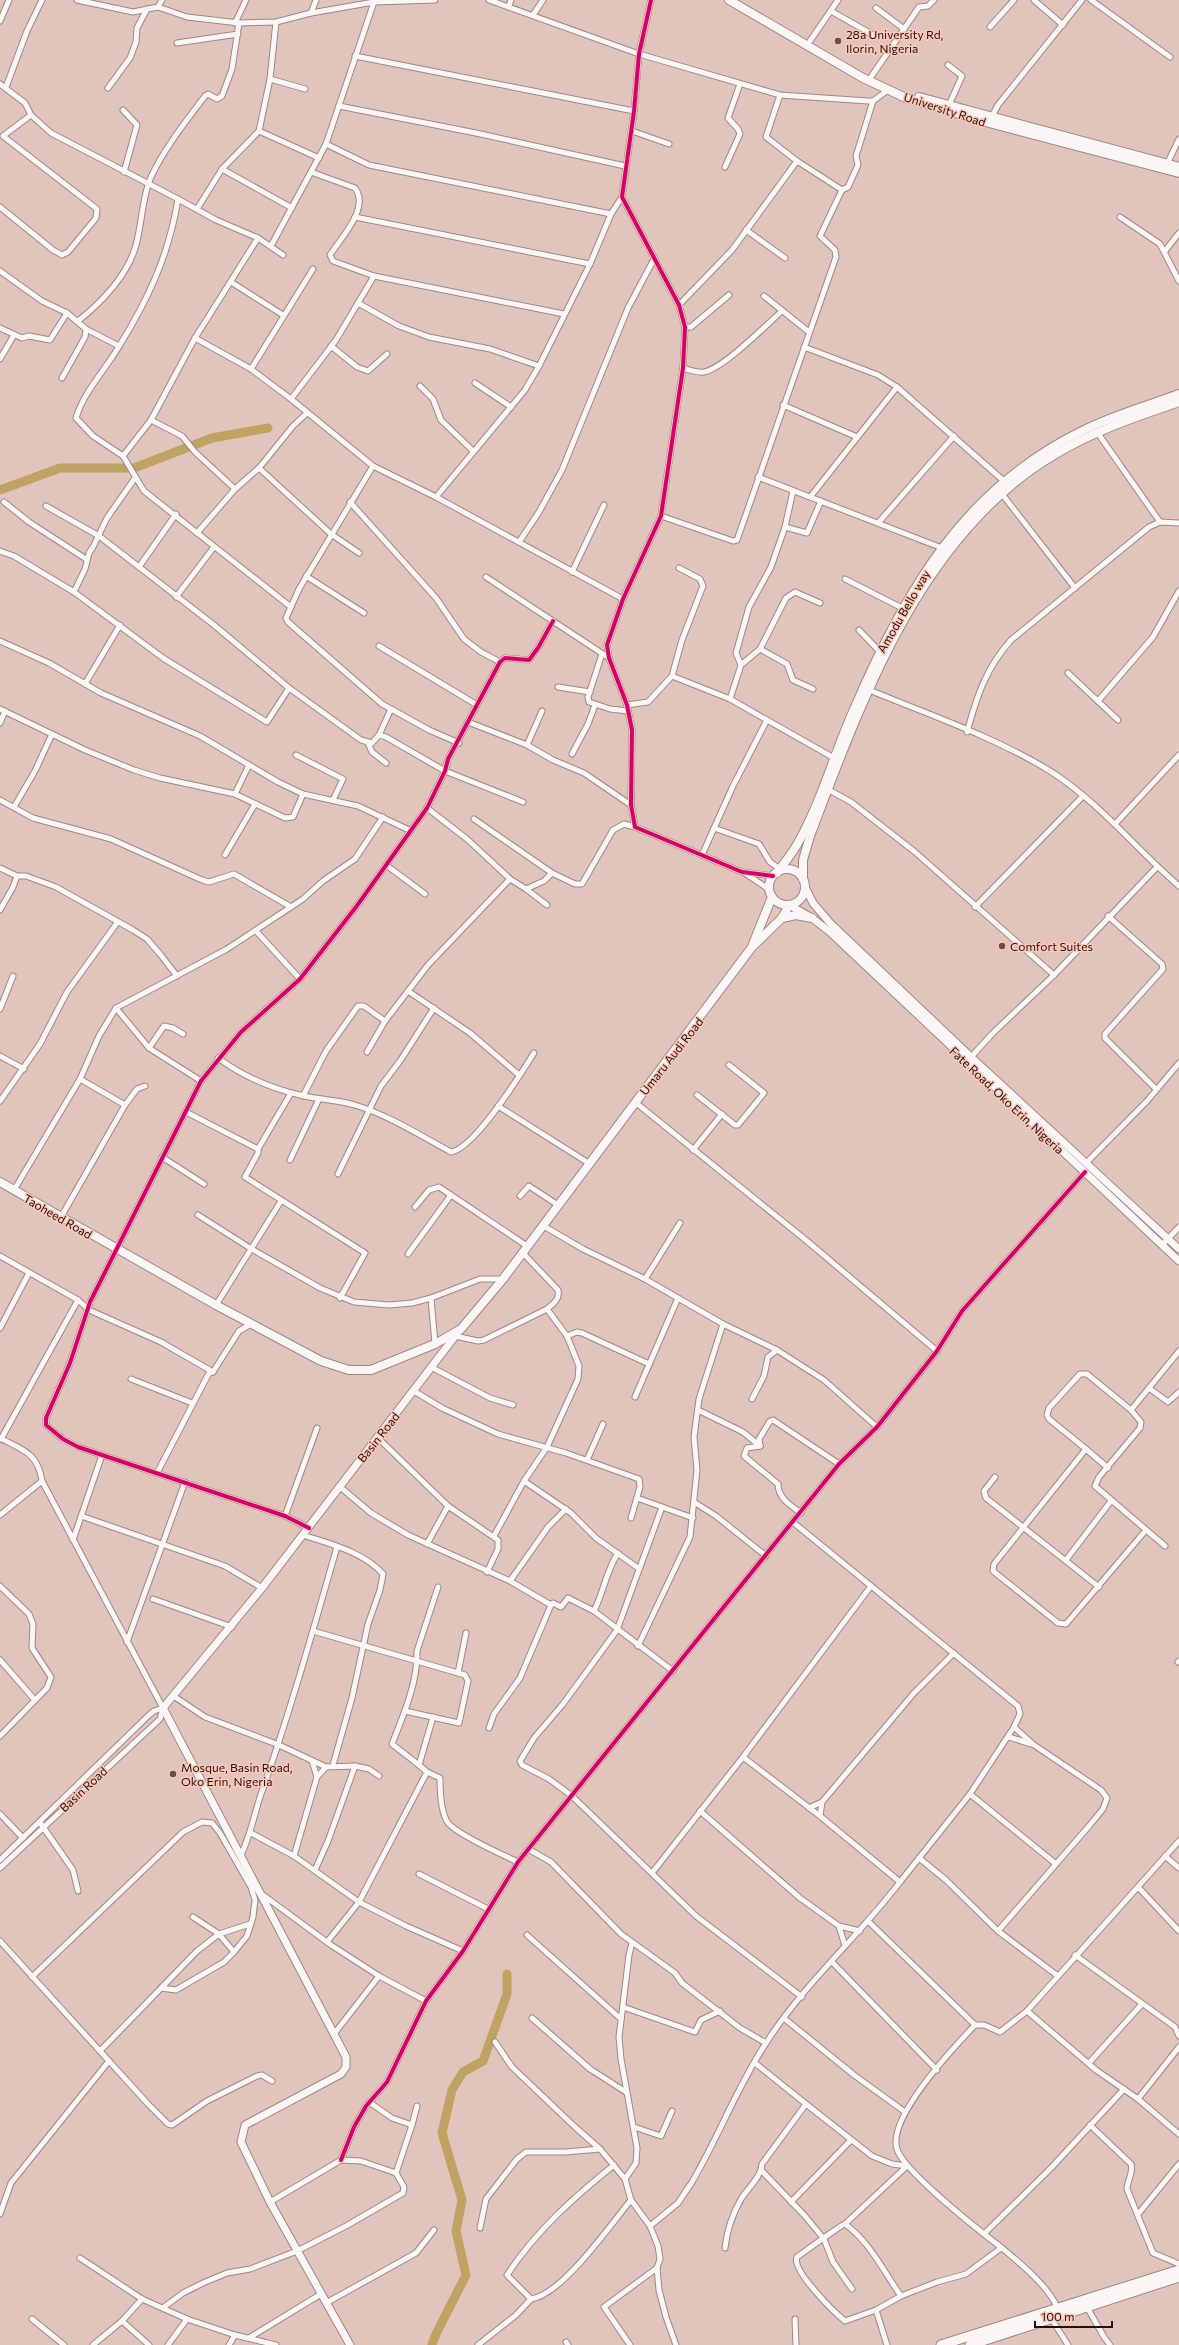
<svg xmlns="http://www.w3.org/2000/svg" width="1179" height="2345" viewBox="0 0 1179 2345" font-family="Commissioner,sans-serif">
<rect width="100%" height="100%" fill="#e1c4bc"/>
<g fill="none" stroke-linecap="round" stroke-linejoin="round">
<g stroke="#bda462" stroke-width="9">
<polyline points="0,490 60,468 134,468 212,438 268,428"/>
<polyline points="432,2345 436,2334 466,2275 456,2231 462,2200 442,2133 452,2090 463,2072 483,2061 507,1994 507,1974"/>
</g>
<g stroke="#9d8781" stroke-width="7">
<g id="street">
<polyline points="77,0 133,12 158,7 187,17 239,23 276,22 311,13 374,2 435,0"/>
<polyline points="489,0 639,54 780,95 868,101 873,101 888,90"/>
<polyline points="651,0 639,54 634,111 622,197 679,305 685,327 683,368 661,516 623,599 607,645 609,658 627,705 632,730 631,805 635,827 742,872 773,876"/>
<polyline points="1034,0 1063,25"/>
<polyline points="1091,0 1170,57"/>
<polyline points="509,6 511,0"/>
<polyline points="158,7 162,0"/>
<polyline points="876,8 904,29"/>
<polyline points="831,11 875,36"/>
<polyline points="311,13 316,0"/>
<polyline points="533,15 543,0"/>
<polyline points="0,21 9,0"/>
<polyline points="235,23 246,0"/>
<polyline points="990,27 1014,0"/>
<polyline points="810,41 838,0"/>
<polyline points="177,43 238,34"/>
<polyline points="355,56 634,111"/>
<polyline points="948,65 962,76 949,105"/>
<polyline points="871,77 919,7 928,6 934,0"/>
<polyline points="270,79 305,89"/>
<path d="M0 84 25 103 31 115 51 133 178 199C169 255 148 300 118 348 105 370 83 393 76 418L93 436 123 456 144 491 291 607"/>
<polyline points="6,87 27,31 42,0"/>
<polyline points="108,88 130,58 136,42 137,28 147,9"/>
<polyline points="780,95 766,137 797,161 842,190"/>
<polyline points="339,106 476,133 625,166"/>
<polyline points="123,110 137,125 124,172"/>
<polyline points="991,118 998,105 1082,0"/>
<polyline points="259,131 319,158"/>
<polyline points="632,131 669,144"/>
<polyline points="326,144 369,165 611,214"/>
<polyline points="1167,164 1179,139"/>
<polyline points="725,167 740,134 738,129 728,118 740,84"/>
<polyline points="222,169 259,131 270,79 276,22"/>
<path d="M311 172 355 188C370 208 341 238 330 255L333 261 374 276 564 314"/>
<polyline points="178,199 216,220 258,238 283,255"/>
<polyline points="0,207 53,250 62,255 68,252 96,218 97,209 3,136 31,115"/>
<polyline points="197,209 222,169 292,208"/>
<polyline points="355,217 590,264"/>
<polyline points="1120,217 1160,244 1179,281"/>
<polyline points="746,230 785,258"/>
<polyline points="271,246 326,144 374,2"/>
<polyline points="1165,251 1179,233"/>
<polyline points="0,271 42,301 67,313 86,329 119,346"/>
<polyline points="231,282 283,315"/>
<polyline points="764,296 809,332"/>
<polyline points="358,303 399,326 429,337 490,349 539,366"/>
<polyline points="679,305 732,250 797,161"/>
<path d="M78 321C101 303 128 275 136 245 142 224 142 197 151 177 164 149 186 121 205 96L208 94 217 99 222 96 232 69 239 23"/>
<polyline points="685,327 691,327 729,295"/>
<polyline points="0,328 22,338 29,336 50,340 67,313"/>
<polyline points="195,338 251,369 291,399 373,466 436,497 623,599"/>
<polyline points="331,346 357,367 368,371 387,354"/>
<polyline points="804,347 878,375 897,387 1005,482"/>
<polyline points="0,359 14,335"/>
<path d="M683 368C690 370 697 373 704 372 724 368 765 326 782 311"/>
<polyline points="251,369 313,269"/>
<polyline points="62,378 85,337 86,329"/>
<polyline points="475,383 511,407"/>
<polyline points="420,386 433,399 441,420 473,451"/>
<polyline points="291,399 336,340 374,276"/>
<polyline points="783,405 857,437"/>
<polyline points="151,420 182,436 195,452 235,489"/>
<polyline points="1097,432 1160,522"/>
<polyline points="123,456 151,420 195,338 258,238"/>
<polyline points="373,466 299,589 286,618 288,622 382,704 429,730 459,743"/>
<polyline points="259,468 331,534 359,553"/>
<polyline points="758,477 942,548"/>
<polyline points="1002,494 1075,588"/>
<polyline points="811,496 897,387"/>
<polyline points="436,497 525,390 539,366 590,264 611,214 622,197"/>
<polyline points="4,502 29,522 86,559"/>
<polyline points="350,502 436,598 464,639 481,652 500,662"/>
<polyline points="46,506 99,536 214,625 289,688 361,740 372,743 379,735 386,737 445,771 523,802"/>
<polyline points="661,516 733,541 737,540 836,257 835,250 820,236 842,190 848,187 858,165 856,156 873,101"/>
<polyline points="879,522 954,436"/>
<polyline points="785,527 807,533 821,501"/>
<polyline points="197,533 235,489 259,468 293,426 307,413"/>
<polyline points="519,542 539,512 562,470 628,308 654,259"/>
<polyline points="0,551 14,556 74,592 163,658 267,722 289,688"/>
<polyline points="139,567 176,514"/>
<polyline points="572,572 604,505"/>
<polyline points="306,576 364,613"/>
<polyline points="486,577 609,658"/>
<polyline points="845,579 902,608"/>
<polyline points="74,592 85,569 89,553 93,547 107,518 135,478"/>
<polyline points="176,597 214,547"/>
<polyline points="859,630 880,652"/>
<polyline points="0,641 49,663 101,693 200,736 278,782 303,794 358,806 409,830"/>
<polyline points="379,646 477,705"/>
<polyline points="760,649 787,664 793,680 813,689"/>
<polyline points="602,654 588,697 589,702 610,709 628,711"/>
<polyline points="741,665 736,653 749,607 771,567 785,527 793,491"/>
<polyline points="1068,673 1118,720"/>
<polyline points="672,676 730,699 834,758"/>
<polyline points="85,684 120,625"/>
<polyline points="558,687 590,692"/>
<path d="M867 689C927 714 995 737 1050 771 1099 802 1135 848 1179 886"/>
<polyline points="730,699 741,665 760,649 786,598 795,592 820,603"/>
<polyline points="1098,701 1153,637 1179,591"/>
<polyline points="627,705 648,702 672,676 682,640 703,586 700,579 679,568"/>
<polyline points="0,709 85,750 134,770 160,778 235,794 285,818 293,817 303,794"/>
<polyline points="468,722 527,745 553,760 584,773 631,805"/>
<polyline points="0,723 5,711"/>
<path d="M967 732C977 696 986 668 1011 640L1149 527 1160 522 1179 523"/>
<polyline points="379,735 391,709"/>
<polyline points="368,743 372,752 386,763"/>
<polyline points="527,745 542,711"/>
<polyline points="572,754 588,724 595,705"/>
<polyline points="296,755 343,779 333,800"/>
<polyline points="829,790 851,802 915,852 1054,975"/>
<polyline points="235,794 249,765"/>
<polyline points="0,800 33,818 111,839 202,880 209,882 234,874 291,907"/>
<polyline points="14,807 35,771 52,734"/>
<polyline points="427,808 467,839 510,879"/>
<polyline points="474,819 552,873"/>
<polyline points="1115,824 1179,755"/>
<polyline points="714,828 759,844 770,862 780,869"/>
<polyline points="225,855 255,804"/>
<polyline points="702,855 733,786 767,720"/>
<polyline points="386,865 425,894"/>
<polyline points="0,868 17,876 26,876 56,887 133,930 147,939 160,954 177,976"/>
<polyline points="746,874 770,890"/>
<polyline points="526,889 547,905"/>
<polyline points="975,907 1083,796"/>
<polyline points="0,910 13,887 17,876"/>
<polyline points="1108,916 1162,964 1163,969 1105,1034 1105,1038 1156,1089"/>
<polyline points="256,931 300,979"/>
<polyline points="408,991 470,1033 519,1075"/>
<polyline points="116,1008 149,1048 201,1081"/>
<polyline points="0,1009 13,976"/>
<polyline points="149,1048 164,1026 173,1028 183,1034"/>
<polyline points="367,1052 385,1021 428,965 510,879 526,889 544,881 552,873 575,884 582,884 613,830 624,824 635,827"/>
<polyline points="0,1056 24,1069"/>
<polyline points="971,1057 993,1033 1054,975 1157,867"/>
<path d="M218 1058C244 1077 272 1089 304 1096 322 1100 340 1100 358 1106 390 1116 421 1136 451 1152 475 1148 520 1075 534 1053"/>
<polyline points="80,1079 125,1105"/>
<polyline points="291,1093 258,1149 258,1153 245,1177 365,1253 340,1298"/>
<polyline points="697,1095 735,1125 738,1125 764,1093 729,1065"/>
<polyline points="303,1096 326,1051 358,1006 364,1006 385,1021"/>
<polyline points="0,1101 40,1044 67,992 117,923"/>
<polyline points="635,1102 807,1241 937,1351"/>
<polyline points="498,1106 590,1164"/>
<polyline points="186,1112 258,1149"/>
<polyline points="693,1150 722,1114"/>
<polyline points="162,1157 204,1184"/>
<polyline points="290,1160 319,1099"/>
<polyline points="1086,1163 1147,1101 1179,1063"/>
<polyline points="338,1174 381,1086 400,1061 434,1008"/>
<polyline points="14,1190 80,1079 99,1036 116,1008 227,949 303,899 323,881 355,859 383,817"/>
<polyline points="520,1196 529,1186 558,1205"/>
<polyline points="415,1207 429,1190 439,1187 527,1246"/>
<polyline points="198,1215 250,1248 320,1288 354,1302 389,1305 412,1303 431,1298 480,1279 503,1279"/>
<polyline points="61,1217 125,1105 137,1089 145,1086"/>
<polyline points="542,1225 583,1249 645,1279 723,1324 777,1350 824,1380 877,1427"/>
<polyline points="1162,1245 1179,1227"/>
<polyline points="408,1254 451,1195"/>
<polyline points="0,1256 78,1300 89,1310 161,1342 213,1372"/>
<polyline points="645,1279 680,1223"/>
<polyline points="431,1298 435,1344"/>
<polyline points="216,1305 281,1201"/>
<polyline points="0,1328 29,1273"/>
<path d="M455 1336 478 1341 484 1340 547 1309C554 1303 560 1299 558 1290L522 1252"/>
<polyline points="567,1336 577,1332 582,1333 649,1364"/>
<polyline points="431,1367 490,1398 513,1405"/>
<polyline points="131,1379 192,1403"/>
<polyline points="1149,1388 1168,1402 1179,1392"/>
<polyline points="414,1391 442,1408 498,1434 566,1453 639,1479 640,1487 631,1518"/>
<polyline points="635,1397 678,1298"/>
<polyline points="752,1399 764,1376 768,1357 777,1350"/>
<polyline points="698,1410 743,1432 760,1446"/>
<polyline points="377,1437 448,1506 498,1540 498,1549 487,1572"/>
<path d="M0 1438C23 1450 38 1453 42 1481"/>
<polyline points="1,1439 78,1300"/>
<polyline points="760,1446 759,1439 770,1421 773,1420 839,1464"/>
<path d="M760 1446 747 1448 744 1456 778 1484C778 1498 791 1506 801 1513"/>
<polyline points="1086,1449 1049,1419 1047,1415 1049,1408 1080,1374 1087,1374 1131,1410"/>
<polyline points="587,1460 603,1424"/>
<polyline points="1108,1468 1086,1449 994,1564 993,1571 1058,1623 1066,1624 1146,1530"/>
<polyline points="157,1473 209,1373 213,1372 239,1331 251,1324"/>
<polyline points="995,1477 984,1491 986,1498 1099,1587"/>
<polyline points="524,1481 571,1513 596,1538 638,1568"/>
<polyline points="339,1486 371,1513 408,1535 510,1581 551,1605 553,1603 561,1607 568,1598 594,1611 673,1671"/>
<polyline points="637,1498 693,1518"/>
<polyline points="694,1502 716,1516 766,1556"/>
<polyline points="662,1507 617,1630 563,1704 534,1738 520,1761 522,1765 549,1779 572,1796 696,1916 802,1997"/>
<polyline points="0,1515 42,1481 163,1708"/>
<polyline points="81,1516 225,1566 262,1588"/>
<polyline points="285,1516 317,1428"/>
<polyline points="794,1523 1018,1706 1020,1714 1014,1727 1034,1745 1101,1790 1107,1798 1103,1809 1089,1826 998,1931"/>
<polyline points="309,1528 285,1516 78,1447 63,1439 46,1425 46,1418 70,1363 90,1302 201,1081 241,1032 300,979 356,907 427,808 445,771 448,759 500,662 505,658 529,660 538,648 553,621"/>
<path d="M303 1535C330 1544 364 1552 383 1574L380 1590 368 1624 352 1698 333 1765"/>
<polyline points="494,1536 524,1481 547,1447 578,1379 579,1366 567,1336 547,1309"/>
<polyline points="73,1540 102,1455"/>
<polyline points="427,1544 448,1506"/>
<polyline points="1165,1546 1095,1486 1099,1477 1140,1428 1141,1422 1131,1410 1179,1351"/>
<polyline points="1066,1560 1111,1501"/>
<polyline points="510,1581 548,1527 566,1509"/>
<polyline points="0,1586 29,1614 33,1624 32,1648 51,1677 47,1688 0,1736"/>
<polyline points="153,1599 232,1627"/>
<path d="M594 1611C604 1591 606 1571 618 1553"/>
<polyline points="313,1631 465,1675 468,1681 459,1723 405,1711"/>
<polyline points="127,1642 185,1482"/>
<polyline points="638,1646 690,1537 697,1470 694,1437 699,1399 723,1324"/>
<polyline points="0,1660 34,1699"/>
<polyline points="1178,1662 1179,1661"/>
<polyline points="458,1673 466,1633"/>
<polyline points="175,1697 205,1717 279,1745 326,1767 355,1766 369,1769 379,1776"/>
<polyline points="489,1728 494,1714 520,1678 551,1605"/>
<polyline points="1009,1737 1031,1744"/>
<polyline points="312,1761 317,1777"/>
<path d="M419 1765 392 1744C403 1716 418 1682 417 1651L438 1587"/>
<path d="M427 1772 440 1778C440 1790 441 1813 448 1823 458 1835 503 1855 518 1862"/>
<polyline points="970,1794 1056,1864"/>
<polyline points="809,1808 822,1802 914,1693 954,1653"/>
<polyline points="700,1811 800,1898 839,1926 860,1931"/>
<polyline points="0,1814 23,1838"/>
<polyline points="820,1816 822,1802"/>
<polyline points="41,1824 73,1870 78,1891"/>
<polyline points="251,1833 294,1856 359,1902 406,1926 463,1951"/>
<polyline points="530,1850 551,1862 621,1934 675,1973 682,1983 740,2028 766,2043"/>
<path d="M241 1855C251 1834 254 1815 261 1794 290 1713 313 1630 337 1547"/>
<polyline points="294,1856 317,1777 326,1767"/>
<polyline points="1165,1856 1179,1868"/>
<polyline points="919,1858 946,1880 998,1931 1058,1976"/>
<polyline points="0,1860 148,1716 154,1711 163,1708"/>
<polyline points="0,1868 160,1719 163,1709"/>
<polyline points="315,1870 328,1841 355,1766"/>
<polyline points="652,1873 743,1757 871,1586"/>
<polyline points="419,1874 488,1909"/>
<polyline points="900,1882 970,1794 1014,1727"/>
<polyline points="1139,1888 1179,1931"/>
<polyline points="263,1895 331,1945 379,1976 426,2001"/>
<polyline points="193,1917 219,1934 234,1952"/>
<polyline points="869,1922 975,2025"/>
<polyline points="839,1926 845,1946"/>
<polyline points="527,1935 621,2019"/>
<polyline points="0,1941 148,2104 168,2124 172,2125 207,2101 257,2076 262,2075 272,2081"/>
<polyline points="327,1942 359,1902 427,1772 419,1765 433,1717"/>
<polyline points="1075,1955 1175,2027 1179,2036"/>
<polyline points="832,1962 937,2070"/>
<polyline points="32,1977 183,1832 202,1822 212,1823 220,1833 251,1887 255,1900 253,1917 247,1936 234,1952 224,1962 176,1990 161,1988"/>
<polyline points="623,2007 695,2032 701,2020 720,2011"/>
<polyline points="1027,2011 1096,2070 1138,2099 1179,2134"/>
<polyline points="532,2018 590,2069 626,2092"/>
<polyline points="785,2019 854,2075 905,2112"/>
<polyline points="334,2034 379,1976"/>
<polyline points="495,2042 512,2067 575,2127 600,2149 625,2179 631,2200 650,2226 658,2246 660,2259 657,2268 659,2290 666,2317 676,2345"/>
<polyline points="100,2051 197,1951 219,1934 250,1924"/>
<polyline points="755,2063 806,2104"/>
<polyline points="1089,2063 1142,2004"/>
<polyline points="1138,2099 1179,2047"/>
<polyline points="369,2102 392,2118 412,2125 417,2106"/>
<path d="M1090 2125 1131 2164C1134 2172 1127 2181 1127 2189L1153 2253 1179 2264"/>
<polyline points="634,2127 661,2136 672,2111"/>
<polyline points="341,2160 354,2127 366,2106 387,2082 426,2001 463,1951 518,1862 839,1464 877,1427 937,1351 962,1311 1085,1172"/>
<path d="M907 2166 845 2224C841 2225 804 2252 797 2257 791 2270 835 2313 845 2321L876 2310 901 2296 937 2282 966 2274 1001 2248"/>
<polyline points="761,2170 805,2216 824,2239 833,2262 852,2289"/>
<polyline points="625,2179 636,2163 637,2148 621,2059 619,2037 629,1955 632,1943"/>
<polyline points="270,2202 341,2160 361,2161 396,2173"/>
<polyline points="791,2202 851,2140"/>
<polyline points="1139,2213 1179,2164"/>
<polyline points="0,2214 11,2183 109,2061"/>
<path d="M845 2224C870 2242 884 2272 901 2296"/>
<path d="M650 2226 678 2203 692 2182C719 2136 737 2087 766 2043 804 1984 858 1937 900 1882L820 1816 743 1757"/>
<polyline points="480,2228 486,2199 517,2159 526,2152 566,2152 600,2149"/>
<polyline points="984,2234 1051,2168 1124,2089"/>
<path d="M725 2248C727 2230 732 2215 741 2199 748 2188 761 2177 762 2164L806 2104 872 2156 892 2164 907 2166"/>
<polyline points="80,2258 142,2299 187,2319 235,2335 276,2345"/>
<path d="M531 2299 507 2275C536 2231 573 2198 614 2165"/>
<polyline points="326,2303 416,2253 434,2230"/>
<polyline points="164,2307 183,2293 203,2283 227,2273 250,2269 297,2251 346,2226 403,2193 404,2187 396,2173 412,2125"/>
<path d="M1057 2307C1048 2286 1020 2263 1002 2248 981 2232 903 2171 897 2149 887 2118 954 2047 975 2025H984L1000 2032 1027 2011 1179 1841"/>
<polyline points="1087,2307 1104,2337 1110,2345"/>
<polyline points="876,2310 887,2345"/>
<polyline points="1051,2318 1068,2345"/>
<polyline points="32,2319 64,2345"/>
<polyline points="795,2319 796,2345"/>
<polyline points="122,2321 149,2345"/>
<polyline points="249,2338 321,2294"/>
<polyline points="566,2342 568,2345"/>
<polyline points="93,2345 122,2321 142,2299"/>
<polyline points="168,2345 187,2319"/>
<polyline points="229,2345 235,2335"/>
<path d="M478 2345 516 2315 531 2299C562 2295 611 2224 631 2200"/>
<polyline points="630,2345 604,2307 657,2268"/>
</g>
</g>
<g stroke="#9d8781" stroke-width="9">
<g id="secondary">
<polyline points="805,887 813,903 830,923 971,1057 1179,1249"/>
<polyline points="789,905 812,918 830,932 1179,1261"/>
<polyline points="350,2345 270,2202 241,2142 245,2125 341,2074 346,2067 346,2057 163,1708 262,1588 459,1331"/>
</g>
</g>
<g stroke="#9d8781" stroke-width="10">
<g id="primary">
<polyline points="729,0 863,78 906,98 989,123 1179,173"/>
<polyline points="919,97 1179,167"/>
<circle cx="787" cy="887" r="18"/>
<path d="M777 873C784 863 792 854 798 843 822 800 835 751 855 707 905 591 965 487 1084 430 1114 415 1147 406 1179 394"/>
<path d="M803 879V860L810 836C862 699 921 534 1054 455 1093 431 1136 417 1179 402"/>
<polyline points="782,918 796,915 812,918"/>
<polyline points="753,944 772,897"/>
<polyline points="0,1182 216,1305 321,1361 349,1370 371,1370 435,1344 461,1329 503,1279 752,947 782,918 789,905"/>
</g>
</g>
<g stroke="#9d8781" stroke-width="11">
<g id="highway">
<polyline points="941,2345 1179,2270"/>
<polyline points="970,2345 1179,2277"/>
</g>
</g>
<use href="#street" stroke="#faf6f5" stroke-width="5"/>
<use href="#secondary" stroke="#faf6f5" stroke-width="7"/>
<use href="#primary" stroke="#faf6f5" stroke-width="8"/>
<use href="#highway" stroke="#faf6f5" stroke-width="9"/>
<g stroke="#fdc8ba" stroke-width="6">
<g id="cycleway">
<polyline points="651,0 639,54 634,111 622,197 679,305 685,327 683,368 661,516 623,599 607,645 609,658 627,705 632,730 631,805 635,827 742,872 773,876"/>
<polyline points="309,1528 285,1516 78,1447 63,1439 46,1425 46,1418 70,1363 90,1302 201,1081 241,1032 300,979 356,907 427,808 445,771 448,759 500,662 505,658 529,660 538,648 553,621"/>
<polyline points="341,2160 354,2127 366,2106 387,2082 426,2001 463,1951 518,1862 839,1464 877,1427 937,1351 962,1311 1085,1172"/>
</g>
</g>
<use href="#cycleway" stroke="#d6006c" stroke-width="4"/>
</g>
<g fill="#664f4a" stroke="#fdc8ba" stroke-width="1.5">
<circle cx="838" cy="41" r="4"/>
<circle cx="1002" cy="946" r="4"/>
<circle cx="173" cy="1774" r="4"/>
</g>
<g text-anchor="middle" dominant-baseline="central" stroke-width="3" stroke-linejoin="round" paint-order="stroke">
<g font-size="12" fill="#23100c" stroke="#fdc8ba" text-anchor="start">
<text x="846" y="34">28a University Rd,<tspan x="846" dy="14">Ilorin, Nigeria</tspan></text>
<text x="1010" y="946">Comfort Suites</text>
<text x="181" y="1767">Mosque, Basin Road,<tspan x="181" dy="14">Oko Erin, Nigeria</tspan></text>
</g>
<g font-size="12" fill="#23100c" stroke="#fdc8ba">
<text transform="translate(945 109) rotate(18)">University Road</text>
<text transform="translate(903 611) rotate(-60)">Amodu Bello way</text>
<text transform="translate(671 1056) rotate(-52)">Umaru Audi Road</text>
<text transform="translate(1007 1100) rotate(43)">Fate Road, Oko Erin, Nigeria</text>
<text transform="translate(58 1216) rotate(30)">Taoheed Road</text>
<text transform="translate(378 1437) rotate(-52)">Basin Road</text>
<text transform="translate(83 1789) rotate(-43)">Basin Road</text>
</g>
</g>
<path d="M1035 2321v6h77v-6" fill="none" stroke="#23100c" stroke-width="2"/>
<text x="1041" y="2321" font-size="12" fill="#23100c" stroke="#fdc8ba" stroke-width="3" paint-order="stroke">100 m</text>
</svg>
